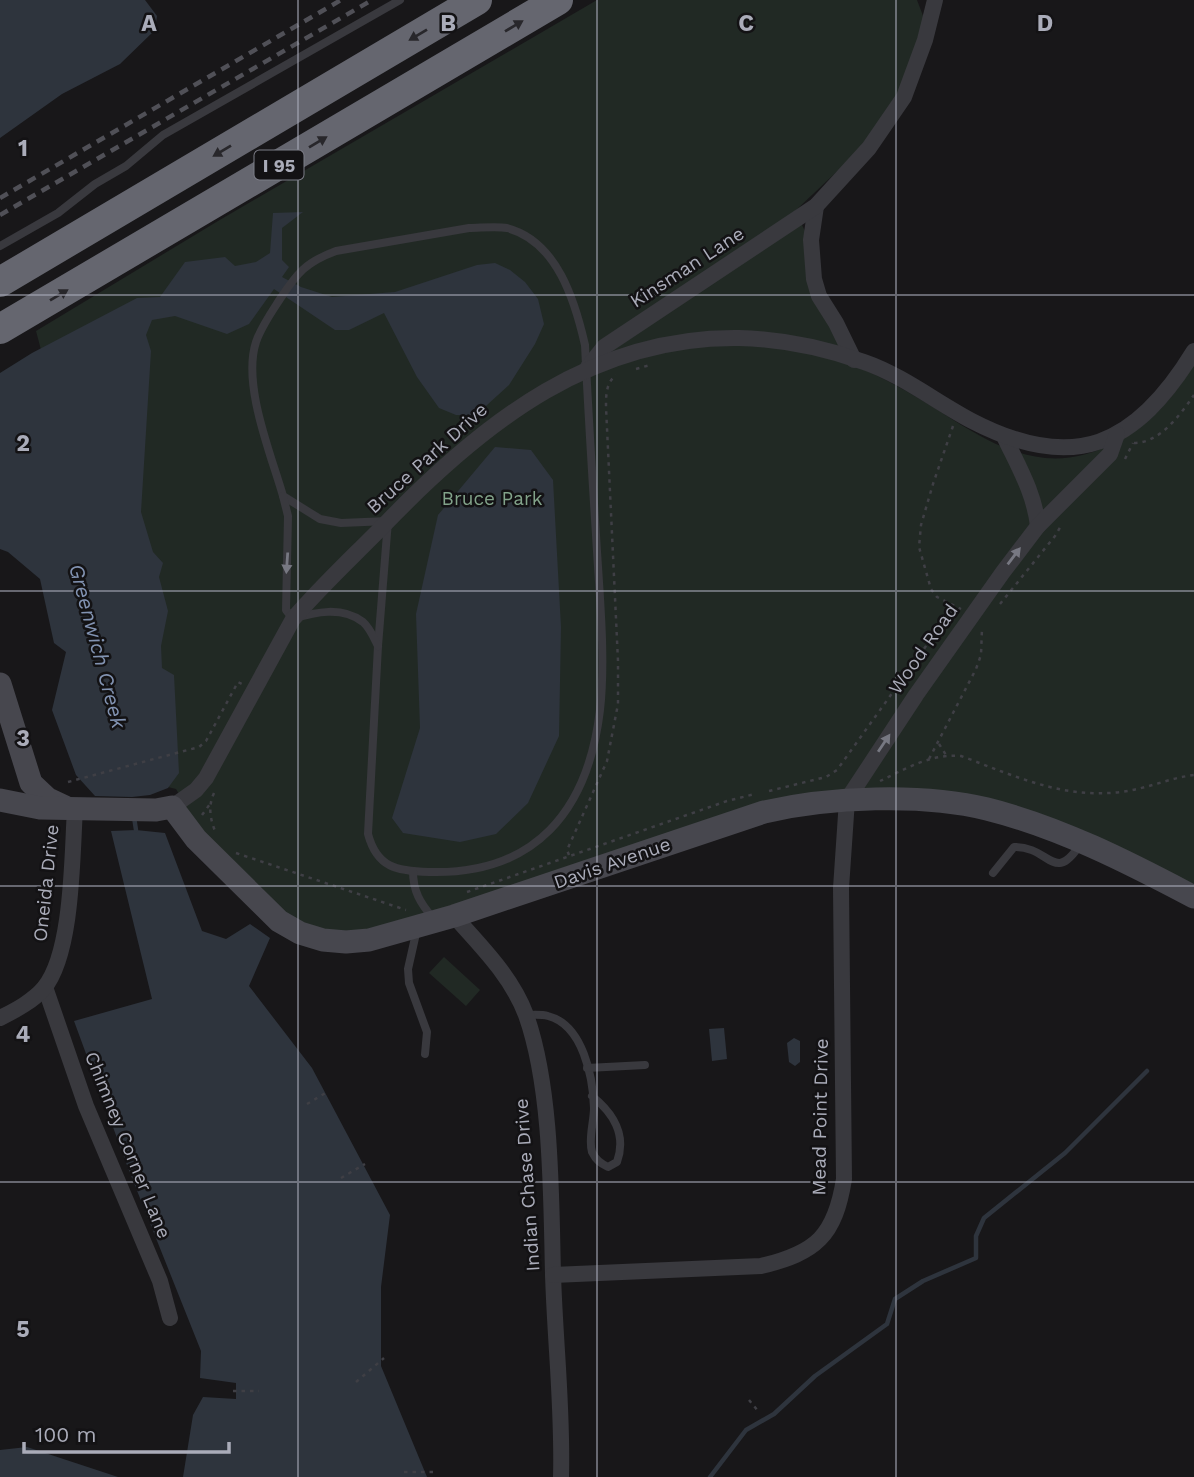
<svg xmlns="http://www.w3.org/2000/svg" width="1194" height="1477" viewBox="0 0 1194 1477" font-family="'Work Sans',sans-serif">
<rect width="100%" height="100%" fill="#181719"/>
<g fill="#212924">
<path d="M597 0H917L925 21 899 91 880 124 848 161 795 211 806 233 844 361C861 369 880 376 897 386 969 424 1028 489 1116 442 1152 422 1173 399 1194 364V890L1088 839 876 793 381 928 338 935 288 918 200 831 176 789 156 784 36 331 218 221Z"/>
<polygon points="444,957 480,990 466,1006 429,973"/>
</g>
<g fill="#2e343d">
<polygon points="0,0 145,0 157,16 155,30 120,64 62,94 0,138"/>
<polygon points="303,212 282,228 282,260 289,267 282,277 301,287 332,297 395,292 477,265 495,263 510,270 525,282 538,299 544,324 535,344 509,385 476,415 456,415 439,408 417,377 384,313 349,330 335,330 274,289 249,324 227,334 175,316 152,320 146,335 151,351 141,512 153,552 163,563 159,577 168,611 161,646 162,668 174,675 179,773 168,788 150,795 132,797 95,796 76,775 52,710 66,652 54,643 40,579 8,552 0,549 0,373 32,353 137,298 160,297 185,262 225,257 235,266 256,262 270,253 273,213"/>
<polygon points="495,447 531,450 553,480 561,627 559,736 528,803 496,834 460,842 403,833 392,818 420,728 416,614 438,515"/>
<polygon points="136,830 165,833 202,931 226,939 250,924 270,938 249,986 312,1068 390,1215 381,1287 381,1366 427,1477 183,1477 193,1415 203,1397 236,1399 236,1383 200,1378 201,1351 128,1168 74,1021 152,999 111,831"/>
<polygon points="724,1028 727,1059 712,1061 709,1029"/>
<polygon points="794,1038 800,1041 800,1062 795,1066 789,1062 787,1043"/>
<polygon points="27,1447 118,1477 0,1477 0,1450"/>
</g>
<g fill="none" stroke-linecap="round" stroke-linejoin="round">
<g stroke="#2e343d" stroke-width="4.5">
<polyline points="134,817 136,830"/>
<polyline points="710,1477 746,1430 774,1414 815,1376 887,1324 895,1299 923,1281 976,1258 976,1236 984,1218 1065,1153 1147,1071"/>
</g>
<g stroke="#3f3f45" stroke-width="2.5" stroke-dasharray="3.5 5" stroke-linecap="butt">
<polyline points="636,369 650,365"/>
<polyline points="953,426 933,484 921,525 919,547 931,589 937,597 961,609"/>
<path d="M1134 443C1160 443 1180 415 1194 395"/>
<polyline points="1125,459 1133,443"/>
<polyline points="1000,604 1055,536 1062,524"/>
<polyline points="939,744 946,755"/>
<polyline points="929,759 976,669 981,655 982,628"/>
<path d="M880 781C905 769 932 753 961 756 1015 776 1062 799 1121 792 1146 789 1169 778 1194 775"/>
<polyline points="68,782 199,747 206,741 238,682 242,684"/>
<polyline points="769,791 826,777 837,770 954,607"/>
<path d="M214 793C208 806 210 818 215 831"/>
<polyline points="202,815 210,804"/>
<polyline points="236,853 406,910"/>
<path d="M569 855 567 850 607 761 618 704V661L606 407C606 395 606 383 616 375"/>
<polyline points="467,892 727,801 755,794"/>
<polyline points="307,1104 327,1092"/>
<polyline points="341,1178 365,1164"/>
<polyline points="356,1382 384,1358"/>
<polyline points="233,1391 259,1391"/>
<polyline points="749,1400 758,1411"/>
<polyline points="404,1472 433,1472"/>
</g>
<g stroke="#39393e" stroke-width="8">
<path d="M469 228C480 228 496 226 507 228 557 241 575 301 585 345 588 408 592 472 596 535 599 589 606 657 600 710 588 811 535 875 429 872 397 871 377 868 368 834L378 646 388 521 341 523 320 519 283 496C271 454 242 385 256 342 261 327 271 313 280 299 297 273 306 262 336 251Z"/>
<polyline points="0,246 58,213 95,184 126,166 163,135 400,0"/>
<path d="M283 496 288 516 286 610 293 619C315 612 342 606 363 622 370 628 374 638 378 646"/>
<path d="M413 871C413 891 420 903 433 918"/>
<path d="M993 873 1014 847C1050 846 1054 886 1081 843"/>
<polyline points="417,929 408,969 409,983 427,1032 425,1054"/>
<path d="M526 1015C532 1015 541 1014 548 1016 583 1025 593 1077 594 1108 594 1122 588 1139 592 1152 596 1160 600 1163 608 1167L617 1162C627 1134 613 1113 592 1096"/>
<polyline points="587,1068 645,1065"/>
</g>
<g stroke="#39393e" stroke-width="16">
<polyline points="816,206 811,240 814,279 819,296 836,323 854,360"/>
<polyline points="588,367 604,347 816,206 869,148 904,97 925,40 935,0"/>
<path d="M1004 436C1018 466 1034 492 1038 526"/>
<path d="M172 807 196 790 206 778 293 619C323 584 357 553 389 520 485 421 594 336 739 338 781 339 825 348 864 362 902 375 936 402 972 421 1074 474 1136 446 1194 351"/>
<path d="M454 916C481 946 512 977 526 1015 552 1088 551 1196 553 1274 555 1342 563 1409 561 1477"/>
<polyline points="45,987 86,1106 160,1281 170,1318"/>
<path d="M0 1018C16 1010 33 1001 44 988 73 953 72 854 75 809"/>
<path d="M553 1275 761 1266C816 1253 835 1236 844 1179L841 888 847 800 916 695 1003 572 1038 526 1110 454 1117 434"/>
</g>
<g stroke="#47474e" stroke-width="23">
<polyline points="0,684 31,783 48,799 65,807"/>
<path d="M0 800 40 808 156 810 172 807 196 839 279 921 300 933 323 940 346 942 369 940 454 916 764 812C829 797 922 793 987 809 1059 827 1128 862 1194 897"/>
</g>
<g stroke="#65666f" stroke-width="30">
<polyline points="0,282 477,0"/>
<polyline points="0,329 558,0"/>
</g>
<g stroke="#505057" stroke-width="4.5" stroke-dasharray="9 7" stroke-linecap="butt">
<polyline points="0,198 341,0"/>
<polyline points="0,215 372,0"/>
</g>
</g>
<defs><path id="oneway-solid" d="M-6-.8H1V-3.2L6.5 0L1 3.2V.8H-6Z" transform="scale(1.75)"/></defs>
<g fill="#28272b">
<use href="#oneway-solid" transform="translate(514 26) rotate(-31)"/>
<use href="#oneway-solid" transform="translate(418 35) rotate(149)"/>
<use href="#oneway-solid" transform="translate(318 142) rotate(-31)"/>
<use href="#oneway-solid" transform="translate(222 151) rotate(149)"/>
<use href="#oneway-solid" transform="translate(59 295) rotate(-31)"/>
</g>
<g fill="#777882">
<use href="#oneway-solid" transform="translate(1014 556) rotate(-53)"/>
<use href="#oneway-solid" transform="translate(287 563) rotate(94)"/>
<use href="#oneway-solid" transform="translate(884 743) rotate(-56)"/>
</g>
<path fill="none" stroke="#aaacb9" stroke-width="2" stroke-opacity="0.55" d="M298 0V1477M597 0V1477M896 0V1477M0 295H1194M0 591H1194M0 886H1194M0 1182H1194"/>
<g text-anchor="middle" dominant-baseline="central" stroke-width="5" stroke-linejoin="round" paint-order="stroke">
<rect fill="#131214" stroke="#7d7e88" stroke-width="2" x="254.5" y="150.5" width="49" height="29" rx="5"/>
<g font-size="18" font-weight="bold" fill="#aaacb9">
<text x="279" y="165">I 95</text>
</g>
<g font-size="19" fill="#aaacb9" stroke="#131214">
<text transform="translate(687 267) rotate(-33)">Kinsman Lane</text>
<text transform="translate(427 458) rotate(-42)">Bruce Park Drive</text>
<text transform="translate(923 649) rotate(-55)">Wood Road</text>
<text transform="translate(612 863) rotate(-19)">Davis Avenue</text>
<text transform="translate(46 883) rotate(-84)">Oneida Drive</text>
<text transform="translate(820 1117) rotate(-89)">Mead Point Drive</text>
<text transform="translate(128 1145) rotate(68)">Chimney Corner Lane</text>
<text transform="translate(527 1185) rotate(-94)">Indian Chase Drive</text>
</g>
<g font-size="19" fill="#82a38a" stroke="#131214">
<text x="492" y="498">Bruce Park</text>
</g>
<g font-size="21" font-style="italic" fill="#8293b2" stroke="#131214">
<text transform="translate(98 646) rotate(75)">Greenwich Creek</text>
</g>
</g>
<g font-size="23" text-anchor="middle" font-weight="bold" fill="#aaacb9" stroke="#131214" stroke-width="5" stroke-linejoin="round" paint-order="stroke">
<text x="149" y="31">A</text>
<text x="448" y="31">B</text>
<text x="746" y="31">C</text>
<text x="1045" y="31">D</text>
<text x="23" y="156">1</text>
<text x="23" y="451">2</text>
<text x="23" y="746">3</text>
<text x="23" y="1042">4</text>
<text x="23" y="1337">5</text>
</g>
<path d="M24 1442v10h205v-10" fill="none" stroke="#aaacb9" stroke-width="3.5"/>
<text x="35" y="1442" font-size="21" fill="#aaacb9" stroke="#131214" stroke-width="5" paint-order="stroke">100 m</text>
</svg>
